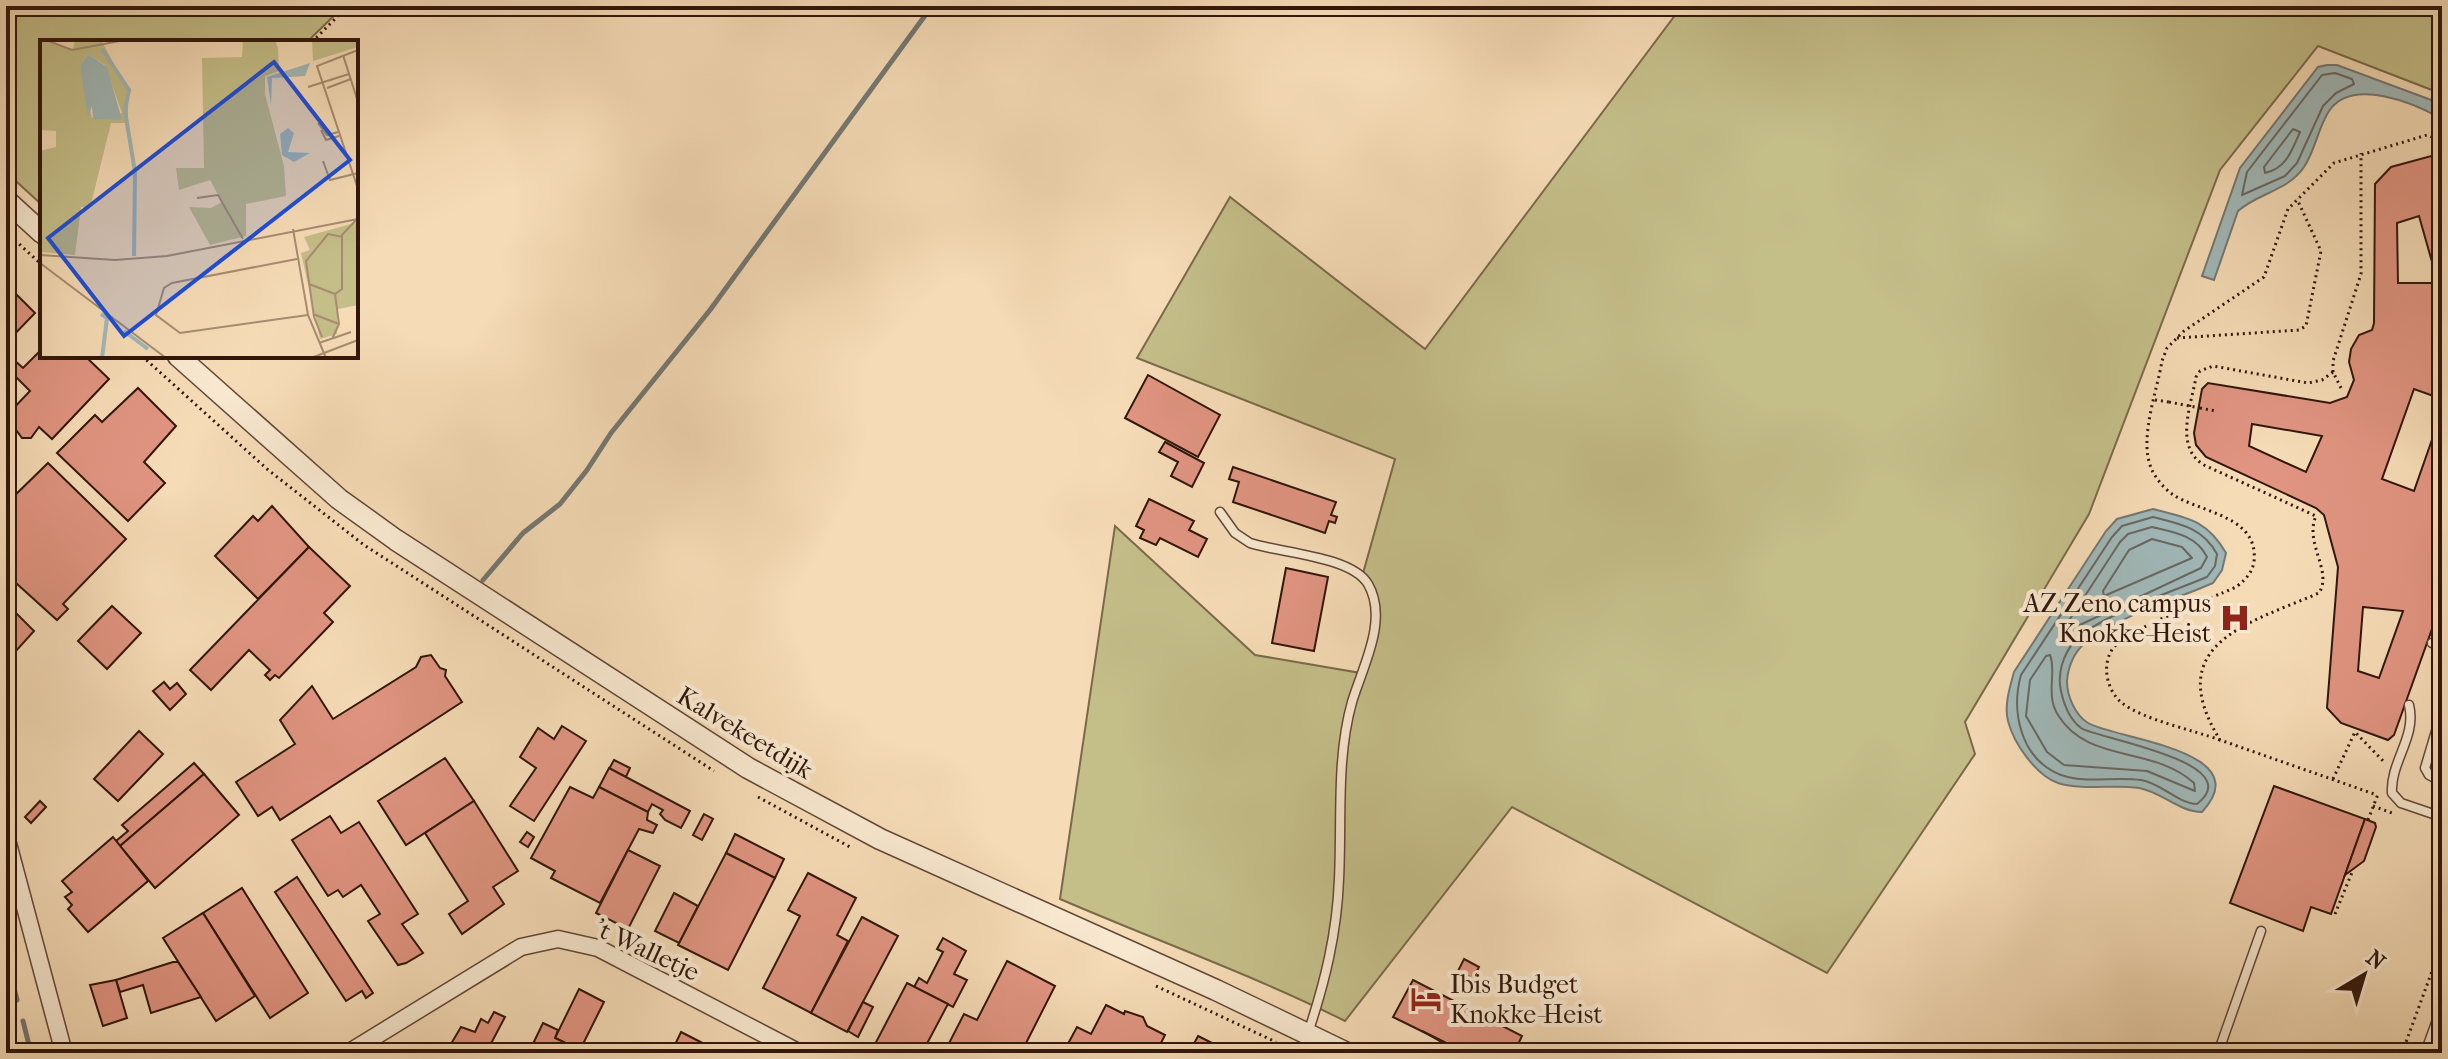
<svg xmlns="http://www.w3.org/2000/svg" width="2448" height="1059" viewBox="0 0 2448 1059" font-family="'IM FELL French Canon',serif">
<rect width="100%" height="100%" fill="#f5dbb6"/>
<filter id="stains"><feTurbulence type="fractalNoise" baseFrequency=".0025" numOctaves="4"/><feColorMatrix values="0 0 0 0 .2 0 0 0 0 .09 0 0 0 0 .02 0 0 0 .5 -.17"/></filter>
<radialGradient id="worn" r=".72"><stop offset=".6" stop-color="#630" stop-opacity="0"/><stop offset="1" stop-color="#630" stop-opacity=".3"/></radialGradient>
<g fill="#c4be89" stroke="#7a6a4a" stroke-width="2">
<polygon points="6,6 344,6 307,42 42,42 42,205 6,172"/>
<path d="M1682 6H2442V87L2437 92 2318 46 2220 170 2089 514 1965 722 1975 754 1827 973 1512 807 1345 1021C1253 975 1155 940 1060 899L1115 526 1255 655 1361 673C1373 636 1379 613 1362 577L1395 459 1137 358 1230 197 1425 349Z"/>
</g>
<g fill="#a0b8b8" stroke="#747773" stroke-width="2">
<path d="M2327 65H2337L2442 104V119C2414 103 2352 77 2329 111 2318 128 2315 151 2304 167 2288 191 2258 193 2238 211L2214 280 2202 276 2240 168 2318 67Z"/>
<path d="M2153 509C2188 518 2207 520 2226 553L2222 570 2213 583C2172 601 2120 615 2085 643 2074 652 2068 667 2067 681 2067 696 2075 715 2088 723 2115 739 2260 750 2202 812 2179 812 2162 792 2139 788 2113 784 2084 791 2058 783 2036 775 2014 744 2008 721 2004 705 2010 687 2014 672L2106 531 2117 519Z"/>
</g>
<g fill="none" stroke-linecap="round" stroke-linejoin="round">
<g stroke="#686762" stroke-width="2">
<polygon points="2335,73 2352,79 2354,84 2336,93 2323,106 2297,163 2285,176 2242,195 2247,172 2322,75"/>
<path d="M2293 129 2300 132C2292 150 2286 169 2265 173L2264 167Z"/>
<path d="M2153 517C2181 524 2203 528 2217 554L2215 566 2207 577C2174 591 2098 616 2075 641 2063 654 2057 674 2061 691 2064 705 2069 719 2081 728 2094 738 2251 762 2197 804 2179 804 2161 783 2141 780 2115 776 2085 784 2061 775 2020 759 2011 711 2021 675L2112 537 2122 526Z"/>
<path d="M2152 527C2173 532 2196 535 2207 557L2201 568 2067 631 2066 625 2120 542 2128 534Z"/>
<polygon points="2152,539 2182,547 2192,558 2104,596 2103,591 2129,550"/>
<path d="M2050 655C2057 671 2045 695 2058 715 2088 764 2152 745 2194 783L2195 791 2147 771 2064 765 2047 752 2026 716 2030 680 2046 656Z"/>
</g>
<g stroke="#747773" stroke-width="5">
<polyline points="483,580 523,533 560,504 587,470 611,433 710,310 932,6"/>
<polyline points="6,958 17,1000"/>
<polyline points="23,1021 31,1053"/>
</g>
</g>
<g fill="#e09481" stroke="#31160b" stroke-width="2" fill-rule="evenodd">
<path d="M2435 155 2442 157V399L2414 389 2382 479 2414 491 2442 411V601L2394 735 2388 740 2341 723 2327 708 2338 567 2324 515 2316 508 2206 457 2196 445 2194 433 2202 389 2208 383 2330 403 2347 397 2354 380 2349 362 2351 349 2359 335 2372 330 2374 323 2375 184 2391 167ZM2419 216 2438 283H2398L2397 223ZM2252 424 2322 436 2306 472 2249 446ZM2363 607 2403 611 2379 678 2358 671Z"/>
<polygon points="6,284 35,313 6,343"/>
<polygon points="42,349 42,356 85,356 109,379 52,439 39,427 31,438 22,438 6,416 30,391 7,368 14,360 23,368"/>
<polygon points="1148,375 1220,415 1198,457 1125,418"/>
<polygon points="138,388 176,426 144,462 165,483 128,521 57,453 95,415 102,422"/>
<polygon points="6,421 15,430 6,439"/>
<polygon points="1165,442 1204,463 1192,487 1171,476 1178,462 1159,452"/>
<polygon points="48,463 126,539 63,604 68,609 57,620 6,574 6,504"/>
<polygon points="1233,467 1336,502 1331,515 1337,517 1335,523 1329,521 1325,533 1233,502 1239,482 1229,479"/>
<polygon points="1149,499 1194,521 1189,530 1207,539 1198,557 1160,538 1156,545 1140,538 1144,530 1136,526"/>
<polygon points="272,506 309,547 258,599 215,556 253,516 258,521"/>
<polygon points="309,547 350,586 324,613 333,622 279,678 275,675 270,680 265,675 270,670 249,650 211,690 190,670"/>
<polygon points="1286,568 1328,577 1314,651 1272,643"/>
<polygon points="6,603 34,631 6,662"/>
<polygon points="112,606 141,633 107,669 78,641"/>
<polygon points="431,655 440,668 446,670 445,676 462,702 280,820 272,807 258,816 236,782 295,744 280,720 312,686 333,719 416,667 421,657"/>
<polygon points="164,682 170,689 177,683 186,694 170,710 153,691"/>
<polygon points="562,726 586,741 534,821 510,806 536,768 520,757 538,728 554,739"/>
<polygon points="139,731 163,754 118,801 94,779"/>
<polygon points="445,758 474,801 406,845 378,801"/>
<polygon points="614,760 630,768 626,777 609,769"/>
<polygon points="194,763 204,774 120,846 116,841 128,831 122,825"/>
<polygon points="609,768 690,811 681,828 665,820 660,814 663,810 652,804 648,812 599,787"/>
<polygon points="204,774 239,815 155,888 120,846"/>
<polygon points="2274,786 2365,819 2331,914 2311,907 2303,931 2230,903"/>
<polygon points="570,787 593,798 599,787 648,812 647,820 657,825 653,833 639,829 600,903 551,878 555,871 531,858"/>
<polygon points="40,801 46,807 31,823 25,817"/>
<polygon points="474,801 518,871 493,887 504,904 462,934 449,914 468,901 425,833"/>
<polygon points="704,814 713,819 702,840 693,835"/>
<polygon points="330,816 341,833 359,822 418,914 402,924 423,953 406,963 398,965 368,921 380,914 361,885 343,897 338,890 328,896 292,840"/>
<polygon points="2365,819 2375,823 2376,827 2364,861 2345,875"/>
<polygon points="527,832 534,837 528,847 520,842"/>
<polygon points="735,834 784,859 775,878 726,853"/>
<polygon points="113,837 148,881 88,932 68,909 72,905 65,897 72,892 62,881"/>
<polygon points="628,850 660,866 628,929 596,913"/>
<polygon points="726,853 775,878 728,970 678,945"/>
<polygon points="808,873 856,898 837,935 848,941 811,1013 763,988 800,916 788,910"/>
<polygon points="297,877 373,993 366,998 362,991 346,1001 275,892"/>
<polygon points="242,888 308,993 270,1018 203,913"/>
<polygon points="674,893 698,906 679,943 655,931"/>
<polygon points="203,913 255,996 216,1021 163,938"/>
<polygon points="862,917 898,936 847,1032 811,1013"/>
<polygon points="943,938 966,951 954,974 967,980 953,1007 914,987 919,978 927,983 943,952 937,949"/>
<polygon points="1464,959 1479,967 1473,979 1458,971"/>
<polygon points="1007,961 1055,986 1021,1053 944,1053 964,1014 977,1020"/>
<polygon points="173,962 178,962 201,997 151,1013 143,985 120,992 116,980"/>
<polygon points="116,980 127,1018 103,1026 90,985"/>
<polygon points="1413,980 1522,1036 1514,1053 1466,1053 1393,1017"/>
<polygon points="907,983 948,1004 922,1053 888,1053 874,1046"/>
<polygon points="579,989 604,1002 580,1050 555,1038"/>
<polygon points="863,1002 873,1007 858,1037 848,1031"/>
<polygon points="1106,1005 1124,1014 1125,1011 1143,1017 1147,1026 1165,1035 1156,1053 1063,1053 1077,1027 1091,1034"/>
<polygon points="494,1012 505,1017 486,1053 425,1053 440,1045 448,1049 461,1027 475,1032 481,1019 488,1023"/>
<polygon points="543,1023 558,1030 555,1038 580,1050 578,1053 532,1053 531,1048"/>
<polygon points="1422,1031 1466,1053 1461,1053"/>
<polygon points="681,1032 722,1053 671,1053"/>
<polygon points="1198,1036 1232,1053 1189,1053"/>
<polygon points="227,1046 229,1053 202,1053"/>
</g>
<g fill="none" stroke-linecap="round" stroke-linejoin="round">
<g stroke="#624736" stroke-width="11">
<g id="service">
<path d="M1220 512 1235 533 1250 543C1280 553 1351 556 1368 584 1389 620 1362 668 1352 702 1336 759 1342 820 1339 879 1337 933 1325 982 1308 1033"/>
<polyline points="2432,643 2442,644"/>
<path d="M2409 705C2417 737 2390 762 2392 793L2401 803 2442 817"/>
<polyline points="2442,711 2425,768 2429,775 2442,782"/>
<polyline points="2218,1053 2261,931"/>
<polyline points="2425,1053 2442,1006"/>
</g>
</g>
<g stroke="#624736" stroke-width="19">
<g id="minor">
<polyline points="6,836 64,1053"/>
<polyline points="348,1053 521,947 558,939 598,948 800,1053"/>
</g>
</g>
<g stroke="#624736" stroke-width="23">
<g id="tertiary">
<polyline points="6,200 42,233"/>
<polyline points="178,356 339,499 396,540 748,768 880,839 1216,990 1347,1053"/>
</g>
</g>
<g stroke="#31160b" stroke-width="3" stroke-dasharray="2 4" stroke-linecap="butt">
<polyline points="312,42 348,6"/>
<polyline points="6,232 42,265"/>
<polyline points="2177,338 2299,330 2306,326 2321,251 2297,199"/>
<polyline points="142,356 267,469 364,545 714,771"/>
<path d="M2333 372 2322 380 2308 383 2213 366 2200 371 2196 377C2191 406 2174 447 2204 465L2316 516C2304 543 2333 571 2319 593 2247 624 2161 644 2220 740L2377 795"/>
<polyline points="2341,388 2333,372 2333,361 2361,274 2361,153"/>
<polyline points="2155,400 2169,402"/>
<polyline points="2200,408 2216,411"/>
<polyline points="2440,613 2442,612"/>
<path d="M2220 740C2193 730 2144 720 2122 703 2106 690 2101 663 2114 647 2132 627 2208 600 2236 587 2249 577 2256 568 2254 551 2250 515 2197 511 2172 494 2164 488 2156 479 2152 470 2138 440 2157 392 2162 361L2167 348 2184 331 2264 277 2288 209 2334 163 2427 135 2442 141"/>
<polyline points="2333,779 2355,732 2385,763"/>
<polyline points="758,797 850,847"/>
<polyline points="2373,806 2392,813"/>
<polyline points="2368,820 2378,794"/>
<polyline points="2335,914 2353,870"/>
<polyline points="1156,986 1276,1042"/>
<polyline points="2402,1053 2442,944"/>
</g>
<use href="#service" stroke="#f8e8d0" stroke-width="8"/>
<use href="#minor" stroke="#f8e8d0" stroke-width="16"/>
<use href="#tertiary" stroke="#f8e8d0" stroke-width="20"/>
<polyline stroke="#31160b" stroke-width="3" stroke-dasharray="2 4" stroke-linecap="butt" points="2169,402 2200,408"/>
</g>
<defs>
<g id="hospital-bare" transform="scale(2.4)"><path d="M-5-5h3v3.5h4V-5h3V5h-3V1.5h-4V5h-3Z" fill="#8f2418" stroke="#f8e8d0" stroke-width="2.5" paint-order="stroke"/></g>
<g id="hotel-bare" transform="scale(2.4)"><path d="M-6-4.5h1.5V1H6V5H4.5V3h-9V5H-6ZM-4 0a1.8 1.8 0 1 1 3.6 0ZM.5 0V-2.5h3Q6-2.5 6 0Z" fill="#8f2418" stroke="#f8e8d0" stroke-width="2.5" paint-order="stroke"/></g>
</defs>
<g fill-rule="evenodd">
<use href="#hospital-bare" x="2235" y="618"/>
<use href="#hotel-bare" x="1426" y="999"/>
</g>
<g text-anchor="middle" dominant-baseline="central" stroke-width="8" stroke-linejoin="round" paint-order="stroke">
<g font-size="26" fill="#31160b" stroke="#f8e8d0" text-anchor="end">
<text x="2211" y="603">AZ Zeno campus<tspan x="2211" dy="30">Knokke-Heist</tspan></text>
<text x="1450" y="984" text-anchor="start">Ibis Budget<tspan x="1450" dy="30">Knokke-Heist</tspan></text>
</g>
<g font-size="26" fill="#31160b" stroke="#f8e8d0">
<text transform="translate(745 733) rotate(31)">Kalvekeetdijk</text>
<text transform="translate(647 950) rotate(25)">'t Walletje</text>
</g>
</g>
<g transform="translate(40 40)">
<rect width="318" height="318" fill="#f5dbb6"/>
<path d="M0 0 33 9 35 0H61L88 50V83H71L50 168 41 167 35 215 0 212V111L16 107V91L0 90ZM48 14 65 25 82 73 52 78 40 26ZM203 0H235L238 8 239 31 225 36V54L244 126 246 156 206 164V196L170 205 149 167 171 168 182 162 170 140 139 150 136 128H164L162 18 202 17ZM272 0H318V7L273 21ZM318 182V265L298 269 297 294 280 299 261 213 270 210 264 197Z" fill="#c4be89" fill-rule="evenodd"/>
<path d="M48 14 67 27 82 80 53 79 52 66 48 77 40 26ZM270 23 265 36 232 38 231 65 227 37ZM248 88 254 93 248 112 270 113 254 122 242 115 240 94Z" fill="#a0b8b8"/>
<path fill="none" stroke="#a0b8b8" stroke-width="4" d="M62 9 89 50 85 71 95 132 94 216M61 274 67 278 62 318M84 291 108 309"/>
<path fill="none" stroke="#a78c72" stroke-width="2" d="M6 0 32 10 85 0M318 10 277 26 318 149M303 15 318 62M268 47 309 34M287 48 311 39M278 83 287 95 298 92M281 90 286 100 299 96M283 121 290 140 318 133M157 158 178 155 203 199M253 189 268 275 286 318M0 215 75 220 127 216 318 179M257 219 132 243 124 248 116 275 140 293 268 275M0 223 126 318M269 244 295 254 302 249V195L317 179M273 274 299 284M282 297 274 277 266 221 288 194 303 197M292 299 299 284 295 254M279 303 311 292M271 318 318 300"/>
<path fill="#1d4ed8" fill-opacity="0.15" stroke="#1d4ed8" stroke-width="4" d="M234 22 310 120 84 296 8 198Z"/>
<rect width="318" height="318" fill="none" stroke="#31160b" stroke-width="4"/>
</g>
<rect width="2448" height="1059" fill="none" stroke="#f5dbb6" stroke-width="32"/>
<rect x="8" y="8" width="2432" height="1043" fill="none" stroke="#31160b" stroke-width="4"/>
<rect x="16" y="16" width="2416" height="1027" fill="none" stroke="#31160b" stroke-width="2"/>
<g transform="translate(2364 975) rotate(38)" stroke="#f8e8d0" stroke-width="6" paint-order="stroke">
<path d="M0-6L14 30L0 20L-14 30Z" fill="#31160b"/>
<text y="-12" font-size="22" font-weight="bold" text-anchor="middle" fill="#31160b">N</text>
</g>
<rect width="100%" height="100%" filter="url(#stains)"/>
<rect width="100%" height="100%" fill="url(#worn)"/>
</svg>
